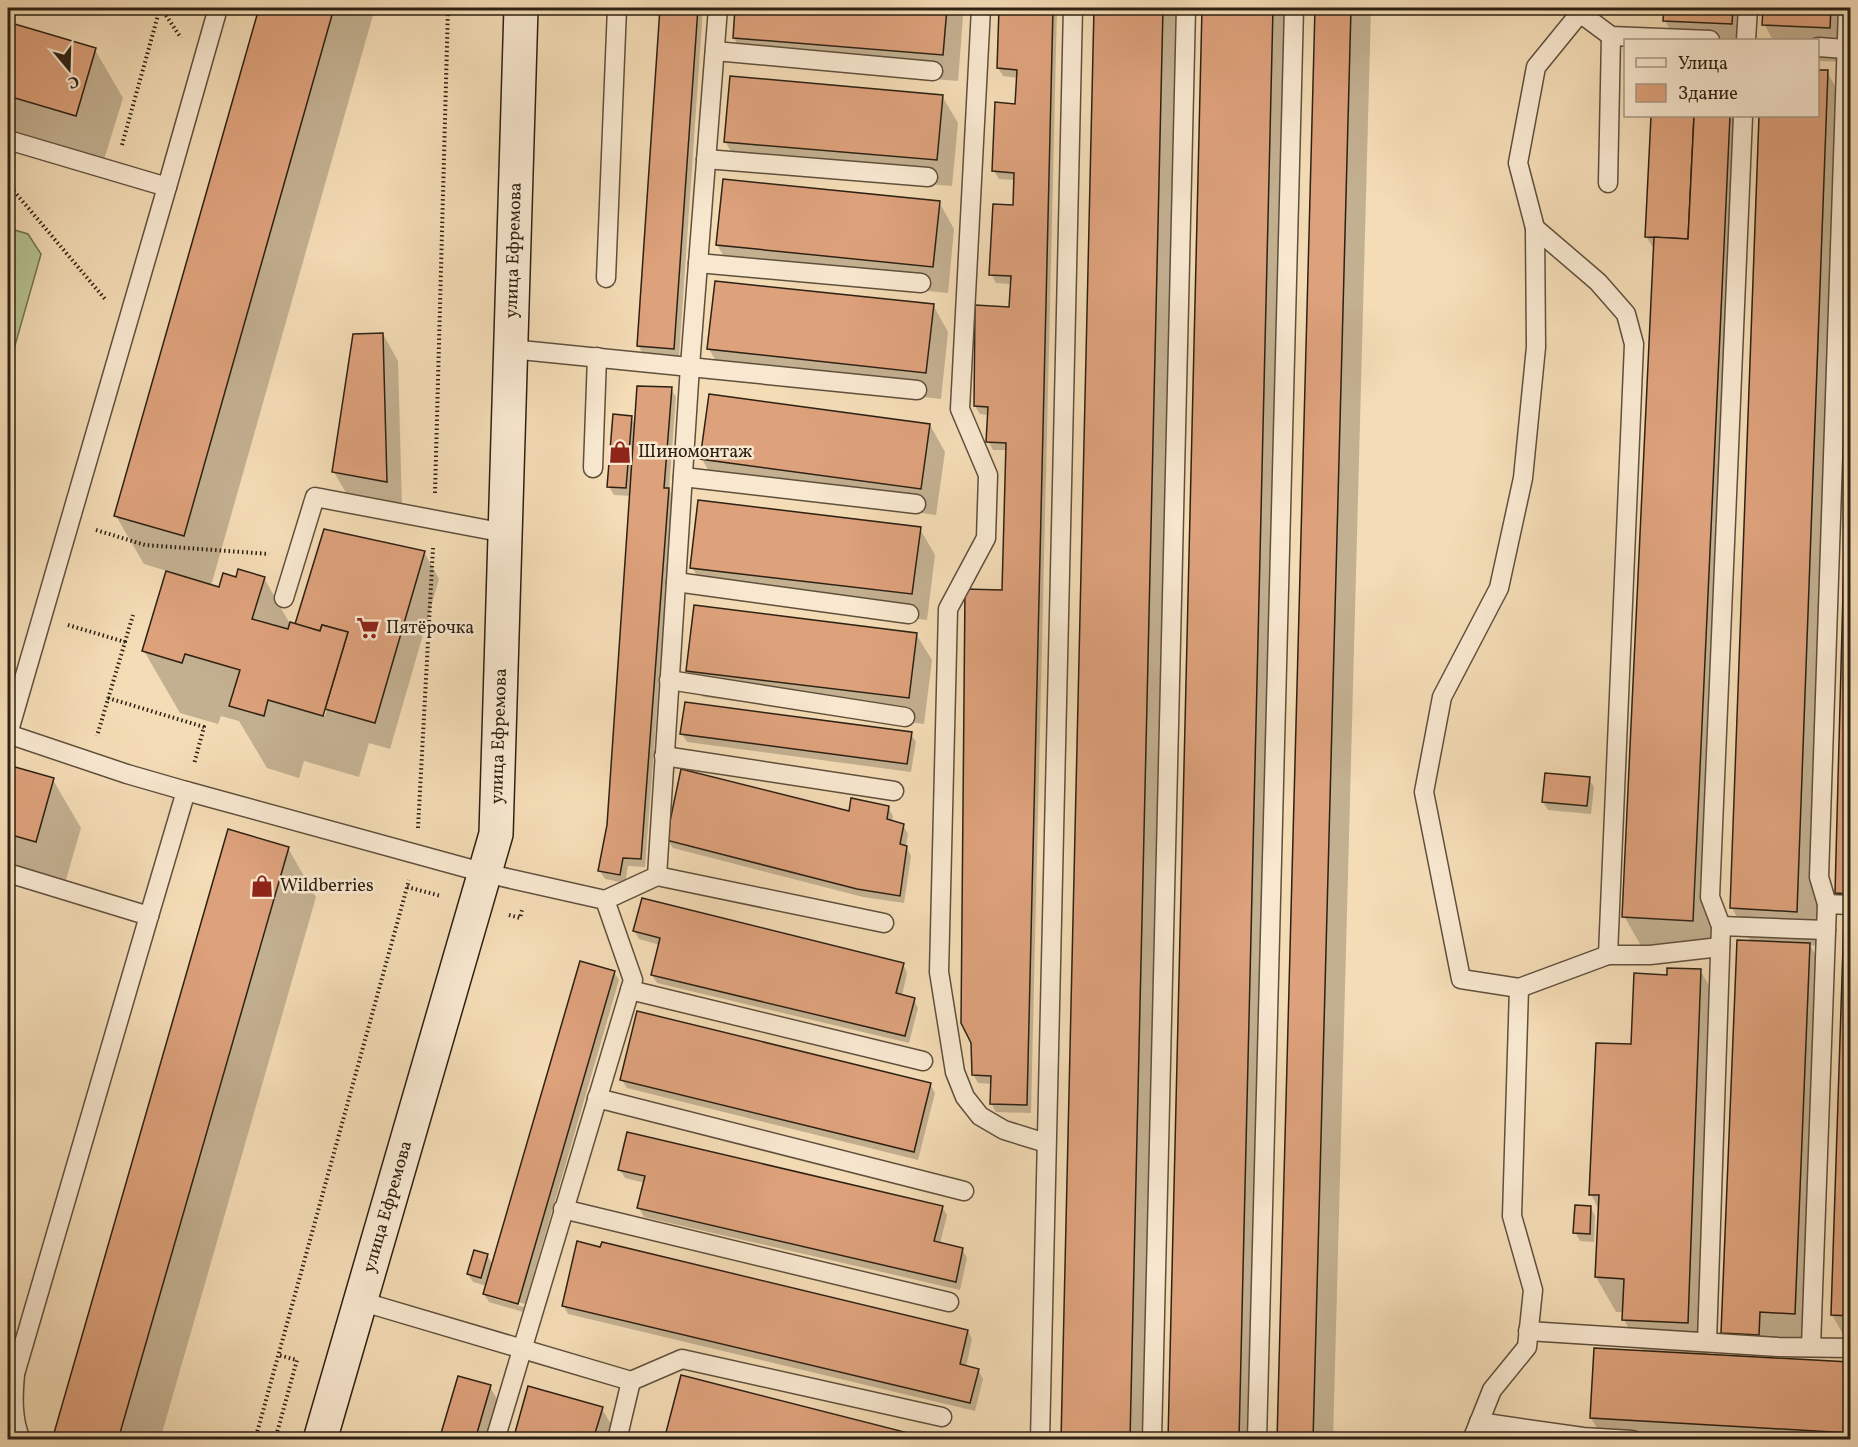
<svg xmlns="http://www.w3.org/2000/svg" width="1858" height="1447" viewBox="0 0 1858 1447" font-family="Vollkorn,serif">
<rect width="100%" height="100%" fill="#f4dcb6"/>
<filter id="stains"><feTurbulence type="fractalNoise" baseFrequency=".00333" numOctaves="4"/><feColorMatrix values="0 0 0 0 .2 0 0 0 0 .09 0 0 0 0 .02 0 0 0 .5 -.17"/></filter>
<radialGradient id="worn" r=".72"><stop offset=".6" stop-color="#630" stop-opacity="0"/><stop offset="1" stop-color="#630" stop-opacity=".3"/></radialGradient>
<polygon fill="#b6c292" stroke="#727252" stroke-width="1.5" points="8,228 28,234 41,254 8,370"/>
<g fill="#0003" fill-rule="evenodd">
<path d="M261 8H375L211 586 220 589 237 579 264 578 290 624 296 626 424 552 439 579 390 749 369 743 359 777 304 761 299 778 267 768 239 721 221 716 218 724 180 713 144 651 167 571 144 564 116 516ZM334 686 325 716 322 715Z"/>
<polygon points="662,8 703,8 679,357 643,354 638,345"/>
<polygon points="736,8 958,8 963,17 958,81 749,64 734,38"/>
<polygon points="1000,8 1057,8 1031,1113 996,1112 991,1103 992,1084 978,1083 973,1074 1003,591 1007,450 993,450 988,441 989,415 980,414 975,406 1010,308 1012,284 996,283 991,274 1014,207 1015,180 999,179 994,171 1017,105 1018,78 1003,76 998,68"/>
<polygon points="1096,8 1176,8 1183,20 1150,1440 1062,1440"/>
<polygon points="1203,8 1293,8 1258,1440 1169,1440"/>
<polygon points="1317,8 1371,8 1333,1440 1278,1440"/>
<polygon points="1665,8 1753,8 1752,40 1676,40 1665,21"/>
<polygon points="1764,8 1850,8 1849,62 1818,61 1818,40 1773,40 1764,24"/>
<polygon points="8,24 95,50 123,98 103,163 8,135"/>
<polygon points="1818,72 1827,72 1847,106 1816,946 1810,945 1829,979 1814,1348 1779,1346 1778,1360 1850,1364 1850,1440 1604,1440 1591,1418 1643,1352 1624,1320 1624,1312 1616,1312 1596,1277 1599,1210 1591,1194 1632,1046 1668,976 1700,970 1720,1005 1707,1356 1736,1357 1722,1333 1751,942 1732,908 1760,116 1818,116"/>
<polygon points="942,96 958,123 952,186 740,168 725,141"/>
<polygon points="1652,116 1750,116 1712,955 1644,951 1624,916 1655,251 1646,236"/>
<polygon points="939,202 954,229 948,293 733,271 717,245"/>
<polygon points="933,305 948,332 941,399 724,375 709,349"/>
<polygon points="383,334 398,361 402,508 349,498 334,472"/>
<polygon points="1850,383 1850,917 1836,893"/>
<polygon points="671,389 676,397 669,489 673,498 645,867 628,866 625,883 605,879 600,871 608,826 631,496 614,495 609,487 631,418 636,426"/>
<polygon points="930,425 945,452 936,515 717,486 702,459"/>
<polygon points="920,529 935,555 927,620 707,594 692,567"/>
<polygon points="916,634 932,660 924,724 703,697 687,671"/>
<polygon points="682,734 911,734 916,742 911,772 687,742"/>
<polygon points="8,766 53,780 81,828 63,890 8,873"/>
<polygon points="1589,779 1594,787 1591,814 1548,810 1543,802"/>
<polygon points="888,807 893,816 892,822 903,825 908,834 906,846 911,856 904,903 863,897 673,848 668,840"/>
<polygon points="288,848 316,897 160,1440 53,1440"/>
<polygon points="1845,918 1850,918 1850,1346 1832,1315"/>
<polygon points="634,931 903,964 907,973 902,996 914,999 918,1008 909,1043 657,983 652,975 660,945 639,939"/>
<polygon points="614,972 619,980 525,1304 489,1294 489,1297 524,1307 523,1312 489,1302 484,1294 487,1286 473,1282 468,1274 487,1255 493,1265"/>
<polygon points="622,1080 930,1084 935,1093 918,1160 627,1088"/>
<polygon points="620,1170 942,1207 947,1215 940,1244 962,1249 967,1258 960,1290 644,1217 639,1208 645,1183 625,1178"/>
<polygon points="1591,1208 1595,1216 1594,1242 1580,1241 1575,1232"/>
<polygon points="563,1305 968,1331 972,1339 966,1367 978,1370 983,1379 975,1411 568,1314"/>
<polygon points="490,1387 505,1413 497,1440 441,1440"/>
<polygon points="602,1409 612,1426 608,1440 514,1440"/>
</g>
<g fill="#dda17b" stroke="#2d2113" stroke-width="1.5">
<polygon points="259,8 334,8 184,536 114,516"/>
<polygon points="660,8 698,8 674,349 637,346"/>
<polygon points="735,8 947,8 943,55 733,38"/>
<polygon points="999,8 1053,8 1027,1105 990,1104 991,1076 972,1075 971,1043 961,1023 965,589 1002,590 1006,443 986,442 988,407 974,406 975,305 1009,307 1011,276 989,275 993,204 1013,205 1014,173 992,171 995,102 1015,104 1017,70 997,68"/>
<polygon points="1094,8 1163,8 1130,1440 1061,1440"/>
<polygon points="1202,8 1273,8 1239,1440 1168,1440"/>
<polygon points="1315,8 1351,8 1313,1440 1277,1440"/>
<polygon points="1664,8 1733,8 1732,24 1663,21"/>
<polygon points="1763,8 1831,8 1830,28 1762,25"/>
<polygon points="8,22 96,48 76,116 8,96"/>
<polygon points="1818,70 1828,70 1797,912 1730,908 1759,116 1818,116"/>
<polygon points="730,76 943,95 937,160 724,142"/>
<polygon points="1651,116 1694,116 1688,239 1645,237"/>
<polygon points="1694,116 1730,116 1693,921 1622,917 1654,237 1688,239"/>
<polygon points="723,179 940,201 933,267 716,245"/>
<polygon points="715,281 934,304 926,373 707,349"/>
<polygon points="1850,329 1850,894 1835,893"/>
<polygon points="383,333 387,482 332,472 353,334"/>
<polygon points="637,386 672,387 664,488 669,488 641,859 623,858 620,875 598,871 607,825"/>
<polygon points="709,394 930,424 921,489 700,459"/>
<polygon points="613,414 632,416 626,488 607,487"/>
<polygon points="698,500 921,527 912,594 690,568"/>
<polygon points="324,529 425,551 375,723 325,709 348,632 322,625 320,631 295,624"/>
<polygon points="238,569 265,577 252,619 288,629 290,622 320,631 322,625 348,632 323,716 268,700 264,716 229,706 240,670 185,654 182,663 142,651 166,571 219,587 223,573 236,577"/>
<polygon points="694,605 917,633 909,698 686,671"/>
<polygon points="685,702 912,732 907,764 680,734"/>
<polygon points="8,765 54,778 36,842 8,834"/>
<polygon points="681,769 849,811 851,798 889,806 887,819 904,824 900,844 907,846 900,896 857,889 666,840"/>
<polygon points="1545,773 1590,777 1587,806 1542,802"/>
<polygon points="228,829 289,847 118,1440 52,1440"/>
<polygon points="642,898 904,963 896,993 915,998 905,1036 651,975 660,938 633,931"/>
<polygon points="1844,916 1850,916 1850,1316 1831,1315"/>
<polygon points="1737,940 1810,943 1795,1314 1760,1312 1759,1335 1721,1333"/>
<polygon points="580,961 615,971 518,1304 483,1294"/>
<polygon points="1667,968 1701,969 1688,1323 1622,1320 1624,1279 1595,1277 1599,1195 1589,1195 1596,1043 1631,1044 1634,973 1667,975"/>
<polygon points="637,1011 931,1083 914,1152 620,1080"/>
<polygon points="627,1132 943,1206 934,1241 963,1248 956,1282 637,1208 645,1176 618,1170"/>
<polygon points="1575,1205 1591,1206 1590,1234 1573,1233"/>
<polygon points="577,1241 600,1247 602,1242 968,1330 960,1364 979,1369 970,1403 562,1306"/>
<polygon points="474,1250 488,1254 481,1278 467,1274"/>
<polygon points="1594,1348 1850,1362 1850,1433 1590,1418"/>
<polygon points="681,1375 928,1438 928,1440 664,1440"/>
<polygon points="458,1376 491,1385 475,1440 439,1440"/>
<polygon points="528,1386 603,1407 593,1440 513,1440"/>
</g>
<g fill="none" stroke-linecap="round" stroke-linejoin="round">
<g stroke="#5f503c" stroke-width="21">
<g id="lane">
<polyline points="981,8 960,409 988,475 986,538 948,609 939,972 955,1072 965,1097 980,1116 1004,1130 1046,1143"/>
<polyline points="1581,8 1580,13 1536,67 1518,163 1535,228 1536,347 1523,478 1499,588 1442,697 1424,792 1461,979 1519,988 1608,955 1650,955 1720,947"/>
<polyline points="1580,13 1611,36 1710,40"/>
<polyline points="1746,40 1748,8"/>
<polyline points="1818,47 1846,49"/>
<polyline points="715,51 933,71"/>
<polyline points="8,140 167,187 8,734 127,774 186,791"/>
<polyline points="706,159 928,177"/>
<polyline points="1608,183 1611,36"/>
<polyline points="167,187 218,8"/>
<polyline points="1535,228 1598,282 1626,314 1634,344 1608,955"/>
<polyline points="698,263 921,283"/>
<polyline points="606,278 617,8"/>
<polyline points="511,349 917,390"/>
<polyline points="593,468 597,357"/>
<polyline points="683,477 916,504"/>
<polyline points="676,582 909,614"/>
<polyline points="284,598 315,497 505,533"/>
<polyline points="669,680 905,717"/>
<polyline points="664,756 894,791"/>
<polyline points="8,873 149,916 186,791 485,873 605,900 657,876 690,366 718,8"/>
<polyline points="657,876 884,923"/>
<polyline points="1827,904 1850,905"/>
<polyline points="1721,926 1826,930"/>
<polyline points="630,990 923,1061"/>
<polyline points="597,1098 964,1191"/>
<polyline points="563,1209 949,1302"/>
<polyline points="360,1301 631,1381 682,1359 942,1417"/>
<polyline points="1528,1331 1778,1347 1850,1348"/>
<polyline points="1707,1342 1721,926 1710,897 1743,116"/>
<polyline points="1811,1347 1827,904 1819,877 1848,8"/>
<path d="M8 1372 15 1374C13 1397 12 1419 21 1440"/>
<polyline points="15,1374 149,916"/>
<polyline points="1479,1422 1583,1437 1632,1440"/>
<polyline points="495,1440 633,980 605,900"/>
<polyline points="617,1440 631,1381"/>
<polyline points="1040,1440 1073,8"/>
<polyline points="1152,1440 1186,8"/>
<polyline points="1257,1440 1294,8"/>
<polyline points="1472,1440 1492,1390 1527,1347 1533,1290 1512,1216 1519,988"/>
</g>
</g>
<g stroke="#2d2113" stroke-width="36">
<g id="secondary">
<path id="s1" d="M320 1440 496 834 521 8"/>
</g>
</g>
<g stroke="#2d2113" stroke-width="4" stroke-dasharray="1.5 3" stroke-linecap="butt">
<polyline points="161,8 181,38"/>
<polyline points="122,145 160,8"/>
<polyline points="8,184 105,299"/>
<polyline points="435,493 448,8"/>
<polyline points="96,530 145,545 269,554"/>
<polyline points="68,625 125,642 97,736"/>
<polyline points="125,642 133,615"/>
<polyline points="108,698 204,727 194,764"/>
<polyline points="418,828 433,548"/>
<polyline points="407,887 441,896"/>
<polyline points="509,915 520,918 522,910"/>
<polyline points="255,1440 409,880"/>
<polyline points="275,1440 297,1360 278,1355"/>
</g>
<use href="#lane" stroke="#f8e8d0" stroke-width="18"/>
<use href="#secondary" stroke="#f8e8d0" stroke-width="33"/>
</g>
<defs>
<g id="shop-bare" transform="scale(1.8)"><path d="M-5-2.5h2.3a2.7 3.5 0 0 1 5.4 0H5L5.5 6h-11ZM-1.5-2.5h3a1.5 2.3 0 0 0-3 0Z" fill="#8f2418" stroke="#f8e8d0" stroke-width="2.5" paint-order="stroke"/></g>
<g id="supermarket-bare" transform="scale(1.8)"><path d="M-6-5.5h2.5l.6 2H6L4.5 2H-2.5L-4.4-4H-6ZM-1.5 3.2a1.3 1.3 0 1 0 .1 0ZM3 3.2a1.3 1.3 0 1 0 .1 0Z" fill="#8f2418" stroke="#f8e8d0" stroke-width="2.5" paint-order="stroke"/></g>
</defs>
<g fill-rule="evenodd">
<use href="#shop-bare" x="620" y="452"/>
<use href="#supermarket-bare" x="368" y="628"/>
<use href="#shop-bare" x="262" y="886"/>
</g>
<g text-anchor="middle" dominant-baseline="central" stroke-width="5" stroke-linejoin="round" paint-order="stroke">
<g font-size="18" fill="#2d2113" stroke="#f8e8d0">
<text stroke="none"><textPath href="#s1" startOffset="1215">улица Ефремова</textPath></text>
<text stroke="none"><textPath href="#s1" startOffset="729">улица Ефремова</textPath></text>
<text stroke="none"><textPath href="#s1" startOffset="243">улица Ефремова</textPath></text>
</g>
<g font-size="18" fill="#2d2113" stroke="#f8e8d0" text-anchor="start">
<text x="638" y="452">Шиномонтаж</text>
<text x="386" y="628">Пятёрочка</text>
<text x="280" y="886">Wildberries</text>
</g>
</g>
<rect width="1858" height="1447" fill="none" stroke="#f4dcb6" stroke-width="30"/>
<rect x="9" y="9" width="1840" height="1429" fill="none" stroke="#2d2113" stroke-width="3"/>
<rect x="15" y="15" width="1828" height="1417" fill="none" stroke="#2d2113" stroke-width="1.5"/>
<rect x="1624" y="39" width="195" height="78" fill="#f8e8d0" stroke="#a79884" stroke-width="1.5"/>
<rect x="1636" y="58" width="30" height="9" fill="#f8e8d0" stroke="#a79884" stroke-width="1.5"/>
<text x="1678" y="69" font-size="18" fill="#2d2113">Улица</text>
<rect x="1636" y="84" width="30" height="18" fill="#dda17b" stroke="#a79884" stroke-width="1.5"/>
<text x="1678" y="99" font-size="18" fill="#2d2113">Здание</text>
<g transform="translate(69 69) rotate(161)" stroke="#f8e8d0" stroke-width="4.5" paint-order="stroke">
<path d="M0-4.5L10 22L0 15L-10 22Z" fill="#2d2113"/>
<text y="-9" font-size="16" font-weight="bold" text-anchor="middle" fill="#2d2113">С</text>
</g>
<rect width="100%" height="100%" filter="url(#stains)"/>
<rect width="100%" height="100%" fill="url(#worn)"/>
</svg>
